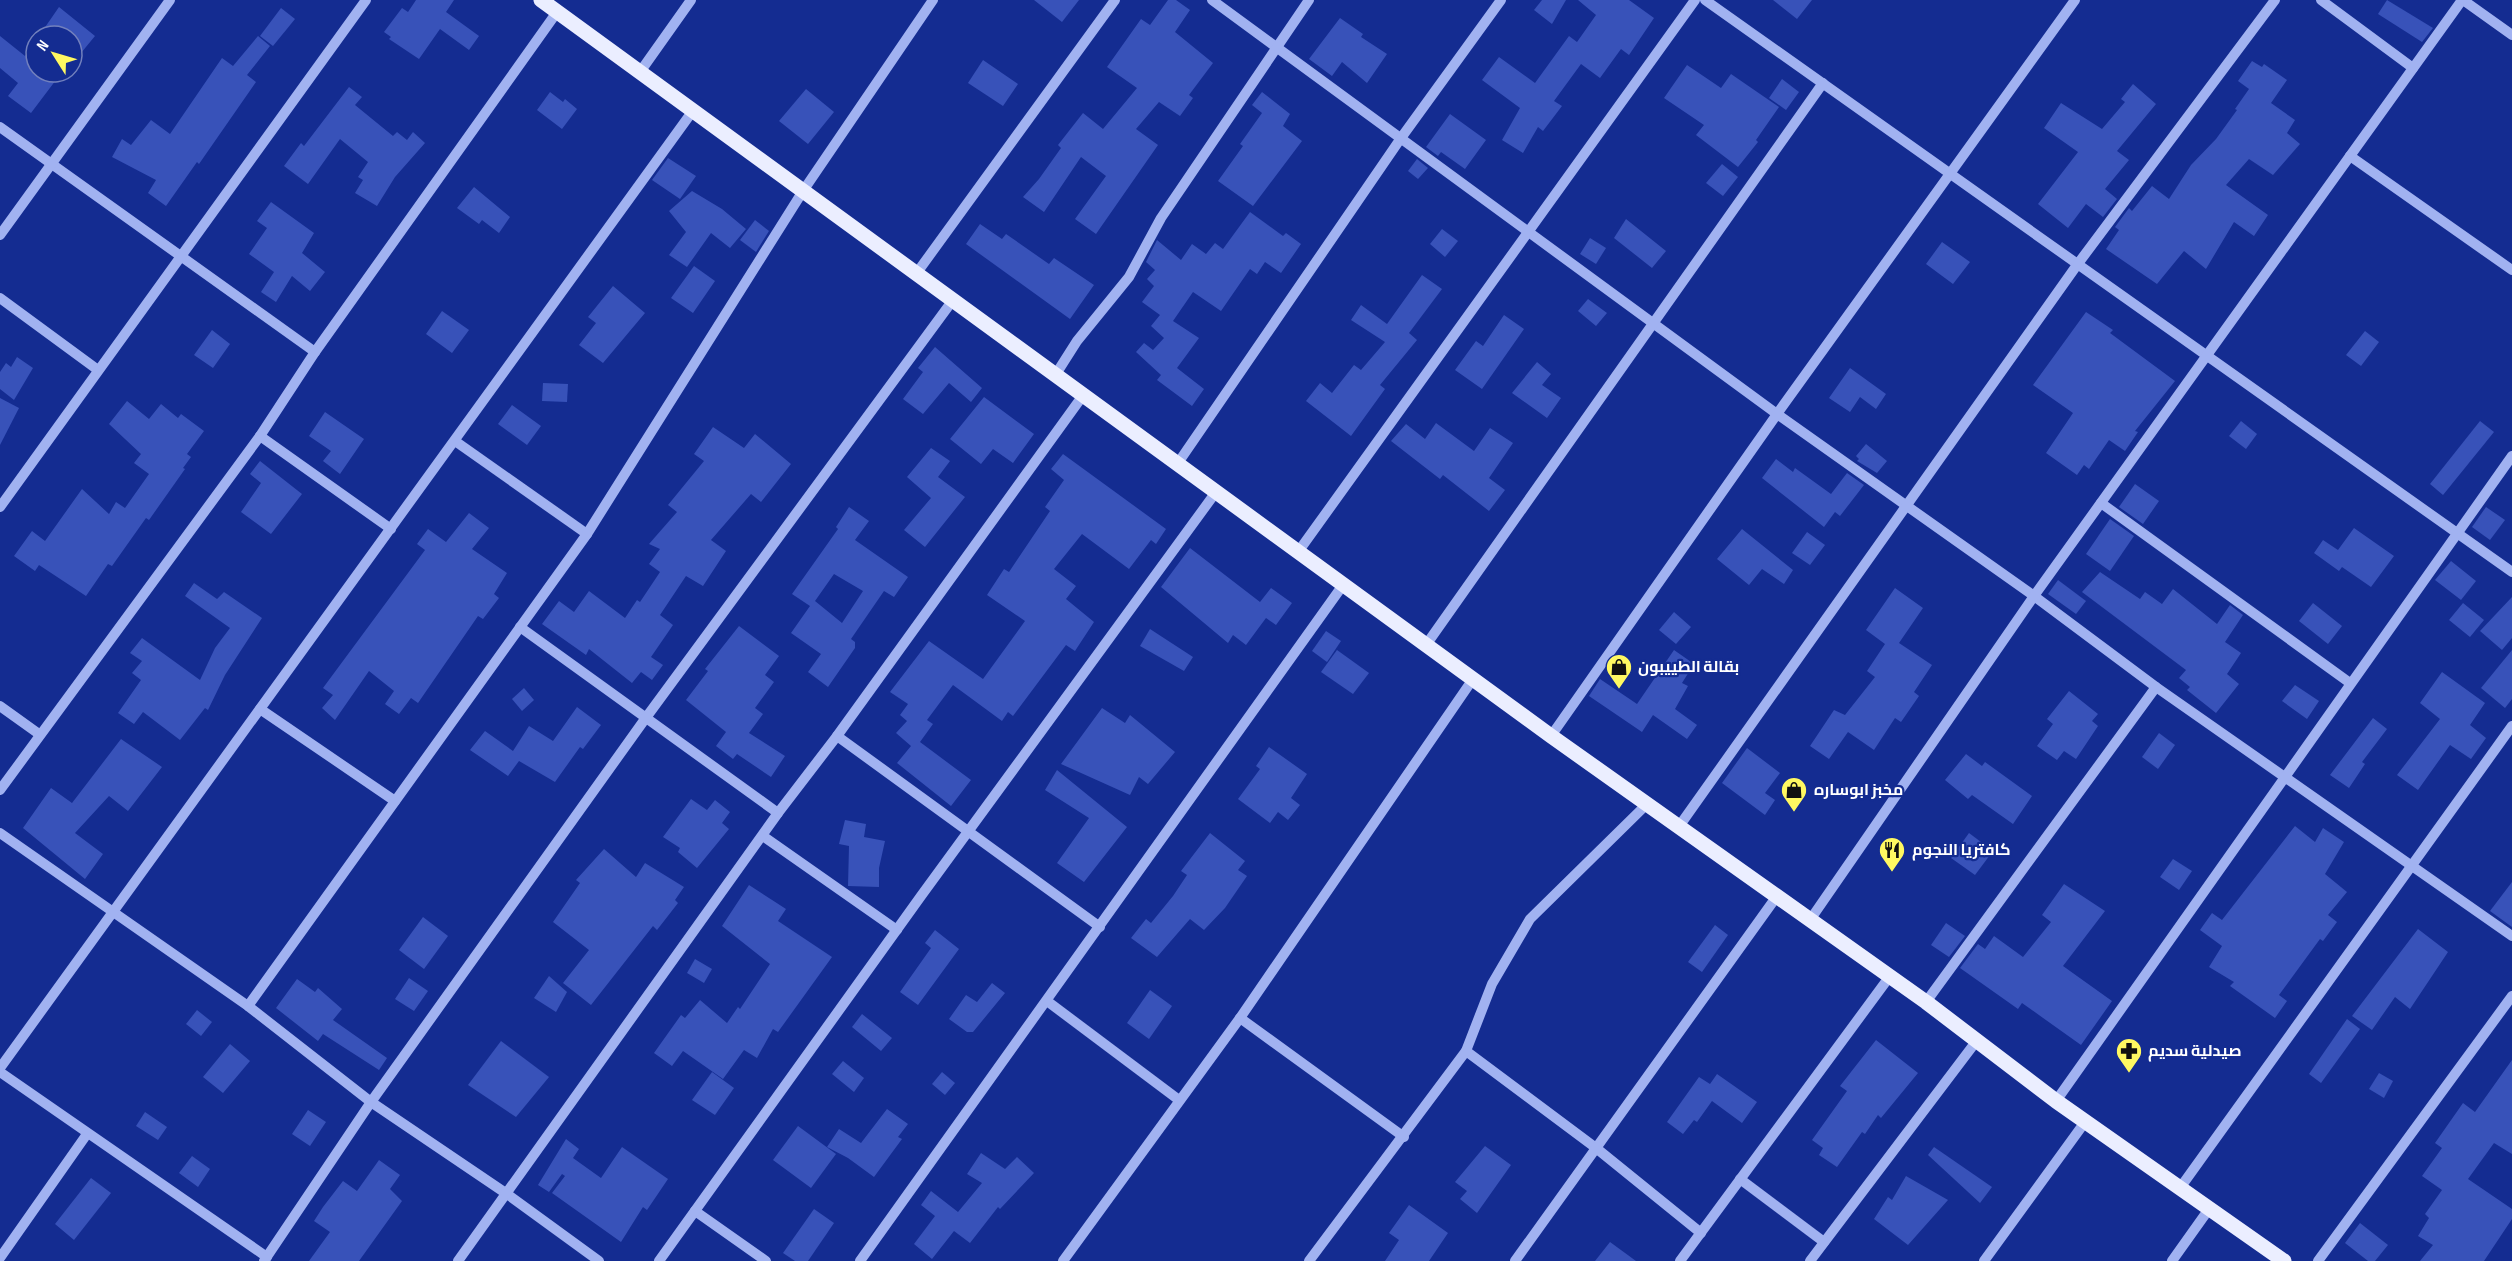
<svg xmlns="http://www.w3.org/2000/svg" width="2512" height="1261" viewBox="0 0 2512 1261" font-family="'Sofia Sans Condensed',Cairo,sans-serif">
<rect width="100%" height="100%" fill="#142c91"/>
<g fill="#3852b9" fill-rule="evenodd">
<polygon points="416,0 454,0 446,12 479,36 469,50 440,29 419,59 389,39 391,37 384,32 402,8 408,12"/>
<polygon points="1034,0 1079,0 1062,22"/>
<polygon points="1168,0 1176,0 1190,10 1175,32 1213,63 1189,95 1193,98 1180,116 1159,102 1136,129 1158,145 1096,234 1075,219 1106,176 1081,157 1044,212 1023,197 1039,179 1061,148 1058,145 1083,113 1103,129 1137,88 1107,67 1141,19 1150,25"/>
<polygon points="1542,0 1566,0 1552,24 1534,10"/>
<polygon points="1578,0 1629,0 1654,18 1629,55 1621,49 1600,78 1581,64 1554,101 1562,106 1543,131 1538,127 1523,153 1502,140 1520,108 1482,80 1499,57 1535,83 1569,36 1577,42 1596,15"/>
<polygon points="1773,0 1812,0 1797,19"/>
<polygon points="2387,0 2433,28 2422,42 2378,14"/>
<polygon points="59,7 95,36 72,64 72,36 39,36"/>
<polygon points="281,8 295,19 273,46 260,36"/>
<polygon points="1340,18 1363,34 1361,37 1387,54 1367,83 1342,62 1332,76 1309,59"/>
<polygon points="0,36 25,56 36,40 36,72 62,72 31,113 8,96 18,83 0,68"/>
<polygon points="258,36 270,46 247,75 256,82 199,164 197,162 166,206 148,193 156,180 112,157 122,139 131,145 151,120 170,134 222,58 233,66"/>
<polygon points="983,60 1018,84 1003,106 968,83"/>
<polygon points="2252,61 2262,67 2264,64 2287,80 2271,103 2295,120 2287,133 2300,144 2273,175 2249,159 2226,185 2268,215 2254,236 2234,222 2206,269 2184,251 2157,284 2106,249 2119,230 2115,227 2129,208 2132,211 2152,186 2169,199 2191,165 2216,139 2237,110 2235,109 2249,89 2238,81"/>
<polygon points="1687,65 1721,88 1731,74 1779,107 1756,140 1758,142 1738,167 1696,135 1704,125 1664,98"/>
<polygon points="1782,79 1799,92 1786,110 1769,98"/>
<polygon points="2133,84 2156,104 2117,151 2129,160 2105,189 2117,199 2103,217 2086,204 2068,228 2038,204 2078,152 2044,128 2061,103 2102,129 2125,102 2121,99"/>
<polygon points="349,87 362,97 355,105 393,136 397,132 407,140 413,132 425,143 395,177 377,206 355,193 363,180 358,177 368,162 340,139 308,184 284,166 301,143 304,146"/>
<polygon points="806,89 834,112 808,144 779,121"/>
<polygon points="550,92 563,102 565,99 577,109 562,129 537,110"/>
<polygon points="1262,92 1290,114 1283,126 1302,141 1253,206 1218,181 1243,146 1240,144 1262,113 1252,105"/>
<polygon points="1450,114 1486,140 1465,169 1441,152 1438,156 1426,147"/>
<polygon points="668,158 696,176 680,199 652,180"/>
<polygon points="1417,159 1428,168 1418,179 1408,171"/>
<polygon points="1722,164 1738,177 1723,196 1706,183"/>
<polygon points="474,187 510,217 499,233 482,220 479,224 457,208"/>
<polygon points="692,191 722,209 746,229 730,248 711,233 687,267 669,255 686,232 669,211"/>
<polygon points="271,202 314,233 302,253 325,272 310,291 292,276 276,302 261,292 274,272 249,254 267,228 257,221"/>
<polygon points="1250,212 1283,236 1286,233 1301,244 1281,273 1265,262 1257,274 1250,269 1221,311 1193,292 1173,321 1199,338 1177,368 1204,389 1192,406 1157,380 1161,375 1136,352 1144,343 1153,350 1164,338 1151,326 1160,315 1142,302 1154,286 1147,279 1155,270 1146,262 1157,240 1181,260 1192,244 1206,254 1215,243 1223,249"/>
<polygon points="1626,219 1666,251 1652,268 1614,238"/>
<polygon points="755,220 769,231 756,252 740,240"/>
<polygon points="980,224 1002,239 1006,234 1049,264 1054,258 1094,285 1070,319 966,244"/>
<polygon points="1442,229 1458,241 1445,257 1430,244"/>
<polygon points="1590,238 1606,248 1596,264 1580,254"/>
<polygon points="1942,242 1970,262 1953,284 1926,264"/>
<polygon points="694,266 715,281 693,313 671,298"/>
<polygon points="1422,275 1442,289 1409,333 1417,340 1380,385 1385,389 1351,436 1306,401 1320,383 1332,393 1354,365 1361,370 1385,342 1351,320 1361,305 1387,324"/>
<polygon points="613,286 645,313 603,363 579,345 596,323 588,317"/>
<polygon points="1588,299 1607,313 1596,326 1578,311"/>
<polygon points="442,311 469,330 452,353 426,334"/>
<polygon points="2086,312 2113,330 2110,333 2175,381 2135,431 2138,432 2125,451 2109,440 2089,469 2084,465 2077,475 2046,453 2073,413 2033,385"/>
<polygon points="1504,315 1524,329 1482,389 1455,370 1476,341 1483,346"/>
<polygon points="212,330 230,344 213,368 194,355"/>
<polygon points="2365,331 2379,342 2361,366 2346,355"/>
<polygon points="935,347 982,388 971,402 949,383 923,414 903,399 923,372 918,368"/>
<polygon points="17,357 33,368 14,400 0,389 0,372 6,363 11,367"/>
<polygon points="1537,362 1551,374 1542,385 1561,398 1547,418 1512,393"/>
<polygon points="1850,368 1886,394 1876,409 1860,397 1850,412 1829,398"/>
<polygon points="543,383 568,384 567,402 542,401"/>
<polygon points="984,397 1034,434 1013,463 993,449 981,464 950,439"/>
<polygon points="0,398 19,408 0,445"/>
<polygon points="127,401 149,419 161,404 178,418 181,414 204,431 187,454 191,457 183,468 185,469 149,520 146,518 112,566 108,564 86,596 39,565 35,571 14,556 32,531 45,541 82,489 109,514 116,502 125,508 149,474 134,463 141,454 109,424"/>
<polygon points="512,405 541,426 527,445 498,424"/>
<polygon points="325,412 364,439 340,474 323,461 331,451 309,436"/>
<polygon points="2241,421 2257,434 2246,449 2229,436"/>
<polygon points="2480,421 2494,432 2443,495 2430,484"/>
<polygon points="1436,423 1474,451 1490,428 1513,443 1489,478 1505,490 1489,511 1443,475 1440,479 1391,441 1406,424 1425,439"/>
<polygon points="713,427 744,448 755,434 791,464 761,502 751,494 711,540 726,551 703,586 686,576 660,615 673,625 651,657 663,665 652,680 641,672 632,683 589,649 586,655 542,624 559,601 574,612 589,591 625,618 637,600 640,602 660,572 649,564 660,549 649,544 677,512 668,505 704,461 694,454"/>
<polygon points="1866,444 1887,461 1877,473 1857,461 1859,459 1856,456"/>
<polygon points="931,448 950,461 938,477 965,497 925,547 904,530 931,498 907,477"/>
<polygon points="1063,454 1166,529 1156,544 1151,540 1129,569 1082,534 1054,569 1076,586 1066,599 1094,622 1075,651 1066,645 1013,716 1008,712 1002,721 953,685 927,720 933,724 920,742 971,780 951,806 897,763 911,746 896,733 907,721 900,715 908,704 890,692 929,641 983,679 1025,621 987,595 1004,569 1009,572 1050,511 1045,507 1064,480 1051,469"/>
<polygon points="1776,459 1793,472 1795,468 1831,494 1847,473 1864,485 1840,516 1835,512 1824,527 1762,478"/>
<polygon points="260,461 302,494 271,534 241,512 261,483 250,474"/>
<polygon points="2135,484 2159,501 2143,524 2119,507"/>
<path d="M849 507 869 521 855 540 908 577 894 597 884 591 851 639 855 642V648L828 687 808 672 821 654 791 633 810 606 792 594 838 529 836 527ZM834 574 863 591 842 623 815 601Z"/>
<polygon points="2486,507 2505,520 2490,540 2472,527"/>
<polygon points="469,513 489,528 472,549 507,573 494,594 499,598 483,619 478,616 418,703 411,698 399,714 385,704 394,691 369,671 335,720 322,708 333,695 323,688 425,550 417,544 428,529 446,542"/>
<polygon points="2110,519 2134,536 2110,571 2086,554"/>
<polygon points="2354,528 2394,556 2371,587 2342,567 2339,571 2314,553 2323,540 2338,550"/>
<polygon points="1742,529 1793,570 1784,584 1762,569 1749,585 1717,559"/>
<polygon points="1807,532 1825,545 1810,565 1792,553"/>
<polygon points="1190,548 1260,602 1271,588 1292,603 1276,625 1266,618 1246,645 1233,635 1228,643 1161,587"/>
<polygon points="2451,561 2476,581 2461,600 2435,580"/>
<polygon points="2100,572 2140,599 2145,592 2162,604 2173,589 2217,624 2230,605 2243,615 2225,642 2241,653 2227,674 2239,684 2216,713 2187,690 2190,687 2179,678 2186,670 2082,592"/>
<polygon points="2058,580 2086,601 2076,614 2048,594"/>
<polygon points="194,583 217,599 224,592 262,618 225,675 208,710 205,708 180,740 143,712 134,724 118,713 141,680 132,673 142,661 130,653 142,638 200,680 215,648 230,628 185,596"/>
<polygon points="1895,588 1923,608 1899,643 1932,665 1914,692 1919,696 1901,722 1895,718 1874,750 1848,732 1829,759 1810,746 1834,710 1845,715 1875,677 1867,671 1885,644 1866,630"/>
<polygon points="2512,597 2512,638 2502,650 2480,631"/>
<polygon points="2313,603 2342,626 2328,644 2299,621"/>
<polygon points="2463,603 2484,620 2470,637 2449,620"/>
<polygon points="1674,612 1691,627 1676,644 1659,630"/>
<polygon points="739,626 779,656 765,675 774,682 755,708 763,714 749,733 785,756 771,777 737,754 733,759 716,746 726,732 686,700 708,671 705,669"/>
<polygon points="1150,629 1193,657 1184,671 1140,646"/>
<polygon points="1326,631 1341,641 1327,662 1312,651"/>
<polygon points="1337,650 1369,673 1353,694 1321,672"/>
<polygon points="1674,650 1694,664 1682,683 1688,686 1675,709 1697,725 1687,739 1653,715 1642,732 1589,696 1600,679 1637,704"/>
<polygon points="2512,650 2512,699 2505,708 2481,688"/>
<polygon points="2442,672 2485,703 2470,725 2486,738 2471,759 2450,745 2418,790 2397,775 2440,719 2420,703"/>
<polygon points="2295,685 2319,701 2307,719 2282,701"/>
<polygon points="524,688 534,700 522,711 512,699"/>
<polygon points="2069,691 2098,714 2092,721 2098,726 2076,759 2064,751 2057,760 2037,746 2053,724 2047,719"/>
<polygon points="577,707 601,725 583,749 580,747 555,782 519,761 508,776 470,750 485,731 513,751 529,726 553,741"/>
<polygon points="1102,708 1125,723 1130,715 1175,752 1148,784 1139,777 1130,795 1061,764"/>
<polygon points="2373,718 2387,729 2362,762 2365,764 2349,788 2330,775"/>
<polygon points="2159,733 2175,745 2158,769 2142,757"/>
<polygon points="121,739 162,767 128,811 109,796 75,833 103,854 85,879 23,828 51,788 72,803"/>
<polygon points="1269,747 1307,774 1291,798 1300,805 1288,820 1278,812 1270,823 1238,799 1260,769 1256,766"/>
<polygon points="1747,748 1780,773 1765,793 1775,800 1765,815 1722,783"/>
<polygon points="1966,754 1982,766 1985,762 2032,796 2013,824 1972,795 1968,799 1945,780"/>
<polygon points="1057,770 1127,827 1084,882 1057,863 1089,818 1045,790"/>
<polygon points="691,799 707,810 715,800 730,812 722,823 729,829 697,868 678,852 680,848 663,837"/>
<polygon points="845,820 866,824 864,837 885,841 879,868 879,887 848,886 849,846 839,844"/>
<polygon points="2295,826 2315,842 2323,828 2344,842 2325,874 2347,892 2328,915 2337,922 2323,941 2320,939 2279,995 2287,1001 2275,1018 2230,986 2234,982 2209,967 2222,946 2200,930 2212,913 2222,920"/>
<polygon points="1210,833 1245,861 1238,870 1247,876 1225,908 1204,930 1190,919 1157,957 1131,938 1146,919 1151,923 1173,896 1187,875 1181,871"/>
<polygon points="1969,833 1993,851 1975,875 1951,858"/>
<polygon points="604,849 636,877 645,863 684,887 675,900 678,903 657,930 653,926 591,1005 563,983 589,950 553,922 580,883 576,880"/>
<polygon points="2173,859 2192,871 2179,890 2160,877"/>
<polygon points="2512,882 2512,927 2490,911"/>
<polygon points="2064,884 2105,911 2063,966 2112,1001 2081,1045 2022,1003 2018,1009 1960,968 1978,944 1985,949 1994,936 2023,957 2051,922 2042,915"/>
<polygon points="749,885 786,909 778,921 832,957 778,1032 773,1029 757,1058 744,1050 723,1079 683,1051 672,1066 654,1053 681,1015 685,1018 700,1000 727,1023 738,1007 740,1009 770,964 722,926"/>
<polygon points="423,917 448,936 424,969 399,950"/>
<polygon points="1946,923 1965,936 1949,957 1931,945"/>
<polygon points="1715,925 1728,935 1702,972 1688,962"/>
<polygon points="2418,929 2448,952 2410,1009 2395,997 2372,1030 2352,1016"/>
<polygon points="935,930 959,949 918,1005 900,992 931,948 925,943"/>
<polygon points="695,959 712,969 704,983 687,973"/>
<polygon points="549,976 567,992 556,1012 534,998"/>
<polygon points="409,978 428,991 414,1011 395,999"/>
<polygon points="297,979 315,992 318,988 342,1009 333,1020 387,1058 379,1070 323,1034 318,1041 276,1008"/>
<polygon points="992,983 1005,993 973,1032 967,1032 949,1019 966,995 977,1002"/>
<polygon points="1150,990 1172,1006 1149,1039 1127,1023"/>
<polygon points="197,1010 212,1022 201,1036 186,1024"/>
<polygon points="862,1014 892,1038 881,1051 852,1027"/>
<polygon points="2347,1019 2360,1029 2321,1083 2309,1074"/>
<polygon points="1876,1040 1918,1073 1881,1118 1878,1115 1865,1134 1862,1132 1837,1167 1819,1155 1823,1148 1812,1140 1847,1091 1840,1086"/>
<polygon points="501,1041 549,1077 516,1117 468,1085"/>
<polygon points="230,1044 250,1061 223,1093 203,1077"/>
<polygon points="2512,1060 2512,1154 2494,1143 2468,1179 2512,1209 2512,1219 2484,1261 2420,1261 2433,1245 2418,1236 2429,1218 2425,1214 2442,1190 2422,1176 2442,1148 2435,1143 2463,1103 2475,1112"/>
<polygon points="843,1061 864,1078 854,1092 832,1074"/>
<polygon points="712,1072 734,1088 715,1115 692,1100"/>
<polygon points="942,1072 955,1083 945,1095 932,1084"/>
<polygon points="2379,1073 2393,1081 2384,1098 2369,1089"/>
<polygon points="1717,1074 1757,1102 1742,1123 1712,1101 1697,1122 1694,1120 1683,1134 1667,1122 1699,1077 1710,1084"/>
<polygon points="887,1109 908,1124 898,1137 902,1139 874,1177 848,1158 827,1147 839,1129 861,1143"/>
<polygon points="308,1110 326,1122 310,1146 292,1134"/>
<polygon points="145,1112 167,1127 158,1140 136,1126"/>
<polygon points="798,1126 836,1154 811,1188 773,1160"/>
<polygon points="566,1139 579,1149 573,1158 601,1178 622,1147 668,1179 647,1210 643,1207 621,1242 552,1193 565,1176 562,1174 549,1192 538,1185"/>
<polygon points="1485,1146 1511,1165 1477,1213 1460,1199 1467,1191 1455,1182"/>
<polygon points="1934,1147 1992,1187 1980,1203 1928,1155"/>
<polygon points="981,1153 1005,1169 1017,1157 1034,1173 1000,1209 998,1207 970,1243 954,1231 932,1259 914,1244 935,1216 921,1205 931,1191 958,1212 982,1183 967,1174"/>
<polygon points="192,1156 210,1169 198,1187 179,1173"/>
<polygon points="379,1160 400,1175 390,1189 402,1201 359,1261 309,1261 330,1232 314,1221 323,1207 343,1181 357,1191"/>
<polygon points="1906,1176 1948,1200 1908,1245 1874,1219 1888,1197 1892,1200"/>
<polygon points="91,1178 111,1193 74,1240 55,1224"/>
<polygon points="1409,1205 1448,1233 1429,1261 1385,1261 1399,1240 1389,1233"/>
<polygon points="814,1209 834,1223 808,1261 795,1261 783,1253"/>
<polygon points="2360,1223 2388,1245 2375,1261 2368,1261 2345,1243"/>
<polygon points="1610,1242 1636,1261 1595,1261"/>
</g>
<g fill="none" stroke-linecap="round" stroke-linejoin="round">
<g stroke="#a1b2f1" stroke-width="10">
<polyline points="1212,0 1777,414 2034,596 2156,687 2512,936"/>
<polyline points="1705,0 2512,572"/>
<polyline points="2321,0 2413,68"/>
<polyline points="2463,0 2512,35"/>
<polyline points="640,72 691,0"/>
<polyline points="0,127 315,352"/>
<polyline points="2350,156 2512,270"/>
<polyline points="0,235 170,0"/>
<polyline points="916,274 1115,0"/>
<polyline points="0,298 98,370"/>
<polyline points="1056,374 1077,341 1129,277 1161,218 1309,0"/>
<polyline points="260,436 391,529"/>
<polyline points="455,441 587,534"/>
<polyline points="1178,463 1401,138 1501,0"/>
<polyline points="2101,503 2350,683"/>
<polyline points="0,507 366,0"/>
<polyline points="1298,552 1695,0"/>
<polyline points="520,627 778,813"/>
<polyline points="1426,645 1823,83"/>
<polyline points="0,706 39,734"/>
<polyline points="260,709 395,801"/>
<polyline points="837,736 1100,927"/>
<polyline points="1551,736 1777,414 2075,0"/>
<polyline points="0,790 260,436 315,352 557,12"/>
<polyline points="1680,825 2077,265 2275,0"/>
<polyline points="0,833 248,1006 371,1102 507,1194 599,1261"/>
<polyline points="763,836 897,930"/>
<polyline points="1810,920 2034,596 2462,0"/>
<polyline points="1047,1001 1179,1100"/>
<polyline points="1926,1002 2156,687"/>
<polyline points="248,1006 587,534 803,191 933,0"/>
<polyline points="1240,1018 1404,1137"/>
<polyline points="1466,1051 1596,1148 1701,1233"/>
<polyline points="0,1068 692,112"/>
<polyline points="0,1072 267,1257"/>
<polyline points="2056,1101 2512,456"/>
<polyline points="1740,1179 1824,1242"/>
<polyline points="2180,1188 2512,726"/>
<polyline points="695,1211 766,1261"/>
<polyline points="0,1258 87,1134"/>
<polyline points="264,1261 371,1102 645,719 953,300"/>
<polyline points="458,1261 778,813 837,736 1084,394"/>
<polyline points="659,1261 921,896 1216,492"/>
<polyline points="860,1261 1343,585"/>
<polyline points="1063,1261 1240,1018 1473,679"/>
<polyline points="1309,1261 1466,1051 1492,984 1530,919 1647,804"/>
<polyline points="1515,1261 1777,896"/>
<polyline points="1680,1261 1890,976"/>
<polyline points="1810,1261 1978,1039"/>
<polyline points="1984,1261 2085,1122"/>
<polyline points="2172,1261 2209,1209"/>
<polyline points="2318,1261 2512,996"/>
</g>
<polyline stroke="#ebeeff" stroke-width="15" points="541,0 1551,736 1926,1002 2056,1101 2284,1261"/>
</g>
<defs>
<g id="shop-pin" transform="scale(1.35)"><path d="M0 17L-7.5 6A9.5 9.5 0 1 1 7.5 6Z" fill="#fff861" stroke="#142c91"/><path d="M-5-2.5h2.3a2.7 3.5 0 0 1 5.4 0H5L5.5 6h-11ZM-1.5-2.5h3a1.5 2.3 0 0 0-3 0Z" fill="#111"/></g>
<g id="restaurant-pin" transform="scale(1.35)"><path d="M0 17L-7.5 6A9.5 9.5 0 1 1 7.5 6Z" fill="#fff861" stroke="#142c91"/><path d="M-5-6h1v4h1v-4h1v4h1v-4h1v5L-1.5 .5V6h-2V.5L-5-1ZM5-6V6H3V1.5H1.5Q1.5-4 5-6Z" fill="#111"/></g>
<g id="pharmacy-pin" transform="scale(1.35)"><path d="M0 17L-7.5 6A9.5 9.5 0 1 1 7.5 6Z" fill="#fff861" stroke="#142c91"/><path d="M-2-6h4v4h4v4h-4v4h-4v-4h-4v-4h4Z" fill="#111"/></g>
</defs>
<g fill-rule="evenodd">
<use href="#shop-pin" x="1619" y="667"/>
<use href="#shop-pin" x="1794" y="790"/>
<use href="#restaurant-pin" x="1892" y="850"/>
<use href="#pharmacy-pin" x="2129" y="1051"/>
</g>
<g text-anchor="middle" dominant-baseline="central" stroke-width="4.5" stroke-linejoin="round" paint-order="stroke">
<g font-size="16" font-weight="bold" fill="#fff" stroke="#142c91" text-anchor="start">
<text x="1638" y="667">بقالة الطييبون</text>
<text x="1814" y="790">مخبز ابوساره</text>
<text x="1912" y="850">كافتريا النجوم</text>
<text x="2148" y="1051">صيدلية سديم</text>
</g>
</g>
<g transform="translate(54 54) rotate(307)"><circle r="28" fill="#142c91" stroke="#7280bd" stroke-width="1.5"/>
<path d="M0-4.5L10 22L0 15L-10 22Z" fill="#fff861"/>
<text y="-9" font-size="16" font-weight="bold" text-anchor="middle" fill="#ffffff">N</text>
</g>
</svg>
